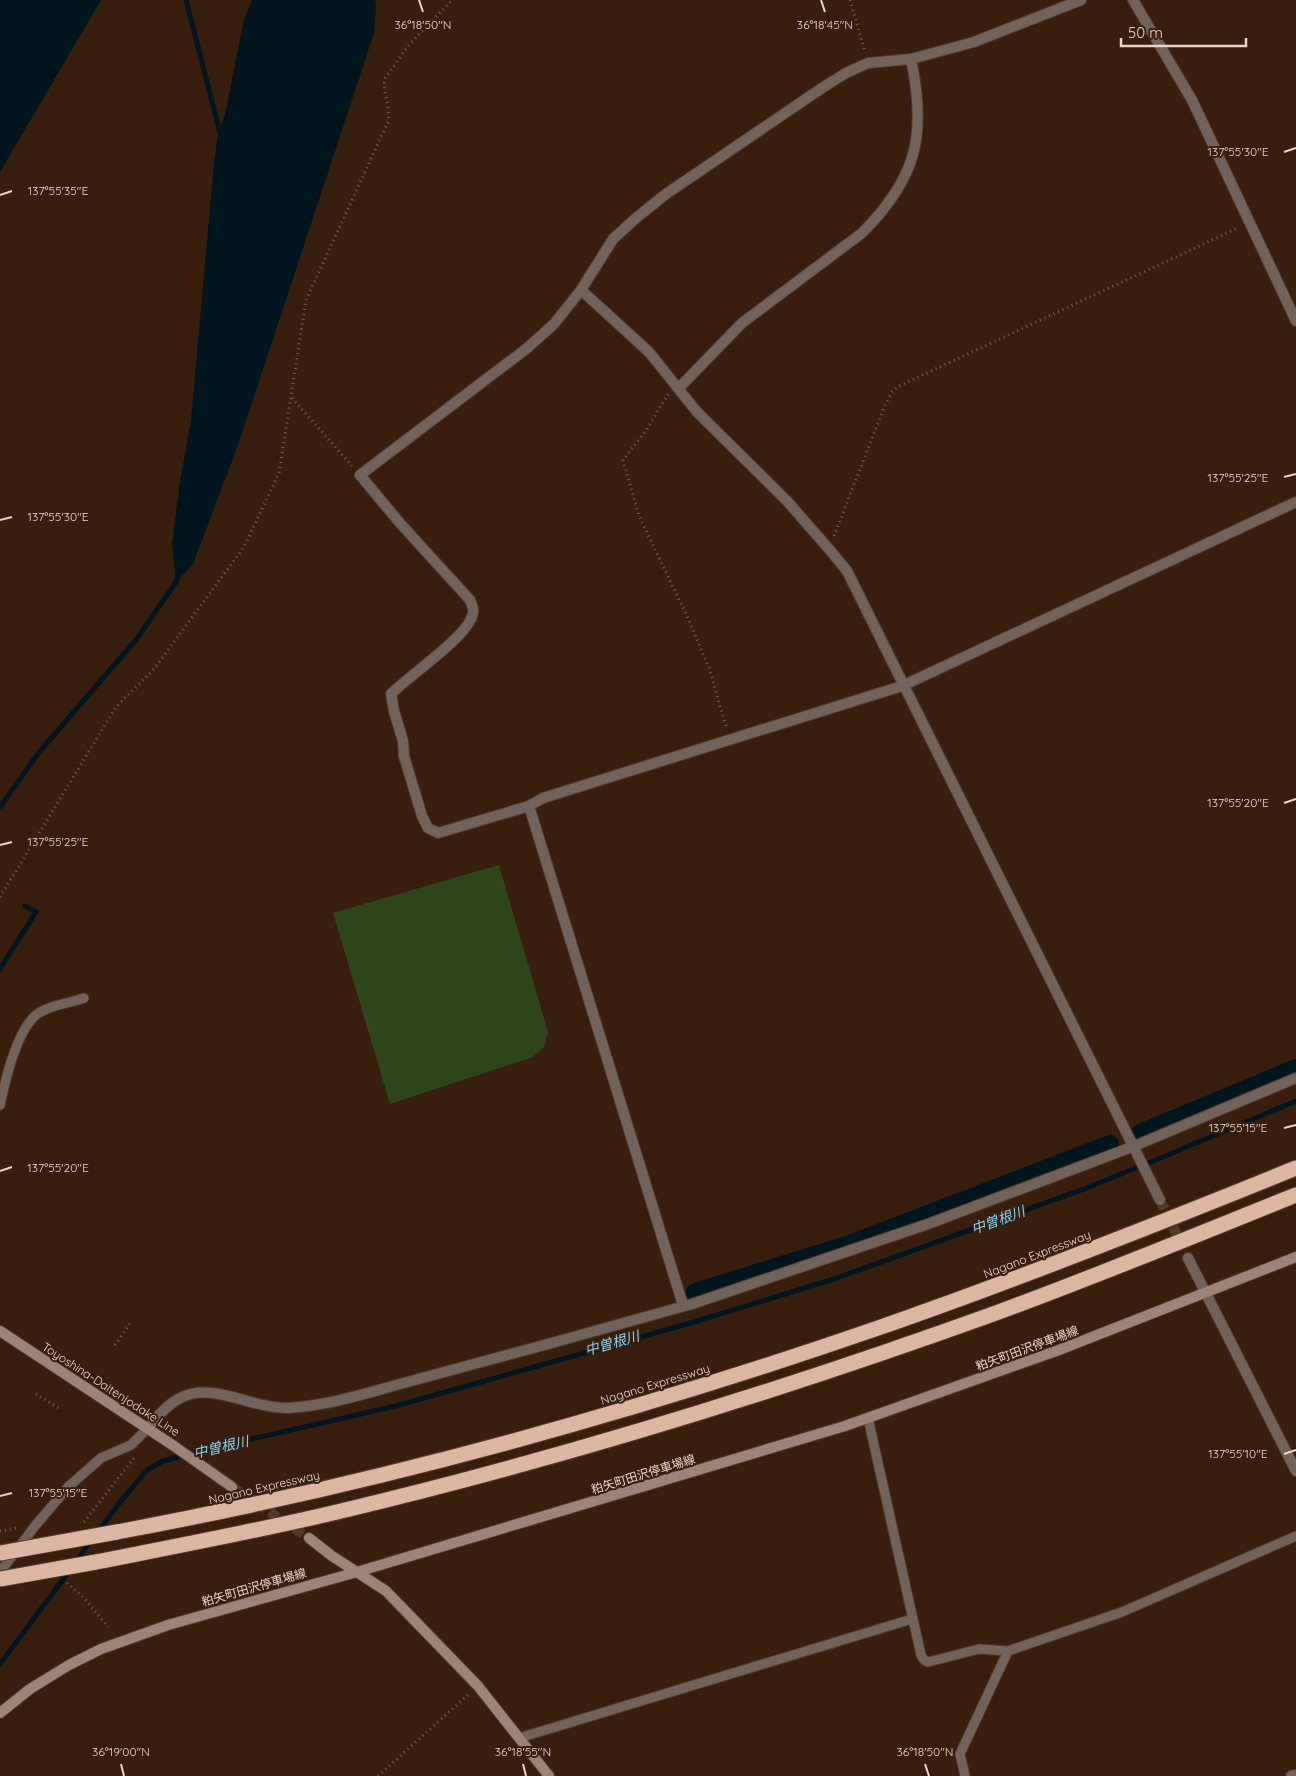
<svg xmlns="http://www.w3.org/2000/svg" width="1296" height="1776" viewBox="0 0 1296 1776" font-family="Quicksand,'Noto Sans JP',sans-serif">
<rect width="100%" height="100%" fill="#381e0c"/>
<polygon fill="#2f461c" points="499,865 548,1032 544,1047 533,1057 390,1104 333,913"/>
<g fill="#01151f">
<polygon points="0,0 101,0 0,172"/>
<polygon points="252,0 375,0 376,5 374,33 237,448 193,564 176,582 172,544 180,482 191,420 214,163 219,128 225,115 244,19"/>
</g>
<g fill="none" stroke-linecap="round" stroke-linejoin="round">
<g stroke="#01151f" stroke-width="5">
<polyline points="186,0 220,133"/>
<polyline points="0,807 40,751 136,640 176,582 178,577"/>
<polyline points="0,969 36,912 25,906"/>
<polyline points="97,1533 121,1501 147,1470 163,1461 208,1449 396,1406 694,1322 834,1279 1084,1189 1163,1157 1296,1101"/>
<polyline points="75,1563 92,1539"/>
<polyline points="0,1664 70,1570"/>
</g>
<g stroke="#01151f" stroke-width="18">
<polyline points="1140,1133 1296,1068"/>
<polyline points="695,1292 850,1244 1110,1144"/>
</g>
<polyline stroke="#523a29" stroke-width="10" stroke-dasharray="10 5" stroke-linecap="butt" points="1160,1200 1188,1258"/>
<polyline stroke="#523a29" stroke-width="10" stroke-dasharray="10 5" stroke-linecap="butt" points="232,1487 309,1538"/>
<g stroke="#543b2b" stroke-width="11">
<g id="service">
<path d="M0 1105C5 1081 17 1031 36 1015 48 1005 70 1003 84 998"/>
<polyline points="868,1418 921,1655 924,1660 928,1662 979,1649 1008,1651 1122,1612 1296,1536"/>
<polyline points="0,1572 35,1526 68,1487 101,1458 131,1445 148,1428"/>
<polyline points="519,1738 912,1619"/>
<polyline points="965,1776 960,1754 1008,1651"/>
</g>
</g>
<g stroke="#543b2b" stroke-width="12">
<g id="minor">
<path d="M1081 0 974 42 911 59 868 63 846 73 822 88 666 194 636 218 613 239 581 290 554 324 526 349 360 475 399 522 470 600C471 604 474 608 473 612 472 634 408 676 391 694L394 711 403 741 404 756 422 816 428 828 438 833 529 806 543 798 902 686 1296 502"/>
<polyline points="1133,0 1192,100 1296,321"/>
<polyline points="581,290 649,352 697,412 787,501 829,549 847,571 1160,1200"/>
<path d="M679 388 742 323 862 233C917 178 927 135 911 59"/>
<polyline points="529,806 683,1305"/>
<polyline points="1188,1258 1296,1471"/>
<polyline points="548,1344 692,1304 928,1224 1132,1147 1296,1078"/>
<polyline points="1291,1776 1296,1775"/>
</g>
</g>
<g stroke="#543b2b" stroke-width="12">
<path id="tertiary" d="M148 1428C180 1387 199 1387 247 1401 261 1405 274 1408 288 1408 326 1406 364 1394 400 1384 449 1371 499 1357 548 1344"/>
</g>
<g stroke="#543b2b" stroke-width="12">
<g id="secondary">
<polyline points="0,1331 174,1446 232,1487"/>
<polyline points="309,1538 332,1556 386,1591 478,1686 549,1776"/>
<polyline points="0,1713 30,1689 69,1665 101,1649 168,1625 357,1572 845,1426 1059,1350 1296,1257"/>
</g>
</g>
<g stroke="#543b2b" stroke-width="17">
<g id="motorway">
<path d="M117 1532C375 1484 630 1414 878 1328 1019 1279 1158 1224 1296 1168"/>
<path d="M96 1562C177 1546 257 1531 337 1512 560 1459 780 1391 996 1313 1097 1276 1196 1235 1296 1195"/>
</g>
</g>
<g stroke="#765f50" stroke-width="3" stroke-dasharray="1 4" stroke-linecap="butt">
<polyline points="850,0 865,52"/>
<polyline points="668,394 647,429 623,460 639,516 687,616 709,668 727,729"/>
<polyline points="292,398 352,466"/>
<polyline points="834,536 885,405 892,392 899,386 1238,228"/>
<path d="M0 897 116 707 154 669 244 547 279 473 306 300 388 122C391 106 382 93 385 78L409 45 452 0"/>
<polyline points="115,1345 131,1322"/>
<polyline points="36,1394 60,1409"/>
<polyline points="84,1522 134,1458"/>
<polyline points="0,1531 17,1528"/>
<polyline points="67,1583 85,1599 108,1627"/>
<polyline points="378,1776 469,1694"/>
</g>
<use href="#service" stroke="#71625a" stroke-width="9"/>
<use href="#minor" stroke="#71625a" stroke-width="10"/>
<use href="#tertiary" stroke="#71625a" stroke-width="10"/>
<use href="#secondary" stroke="#9b8478" stroke-width="10"/>
<use href="#motorway" stroke="#dab6a3" stroke-width="15"/>
<g stroke="#543b2b" stroke-width="17" stroke-linecap="butt">
<g id="motorway-bridge">
<polyline points="0,1553 117,1532"/>
<polyline points="0,1579 96,1562"/>
</g>
</g>
<use href="#motorway-bridge" stroke="#dab6a3" stroke-width="15"/>
</g>
<path fill="none" stroke="#e8d6cb" stroke-width="2" d="M419 0 423 12M821 0 825 12M1284 152 1296 148M0 195 12 191M1284 477 1296 474M0 520 12 517M1284 803 1296 799M0 845 12 842M1284 1128 1296 1125M0 1171 12 1167M1284 1454 1296 1450M0 1496 12 1493M121 1764 124 1776M523 1764 526 1776M925 1764 929 1776"/>
<g text-anchor="middle" dominant-baseline="central" stroke-width="4" stroke-linejoin="round" paint-order="stroke">
<g font-size="12" fill="#e8d6cb" stroke="#381e0c">
<text transform="translate(1037 1254) rotate(-21)">Nagano Expressway</text>
<text transform="translate(1027 1348) rotate(-20)">粕矢町田沢停車場線</text>
<text transform="translate(655 1384) rotate(-17)">Nagano Expressway</text>
<text transform="translate(111 1389) rotate(33)">Toyoshina-Daitenjodake Line</text>
<text transform="translate(643 1474) rotate(-17)">粕矢町田沢停車場線</text>
<text transform="translate(264 1487) rotate(-13)">Nagano Expressway</text>
<text transform="translate(254 1587) rotate(-16)">粕矢町田沢停車場線</text>
</g>
<g font-size="14" font-style="italic" fill="#83d0f7" stroke="#381e0c">
<text transform="translate(998 1220) rotate(-20)">中曽根川</text>
<text transform="translate(612 1343) rotate(-16)">中曽根川</text>
<text transform="translate(221 1447) rotate(-13)">中曽根川</text>
</g>
</g>
<g font-size="12" text-anchor="middle" fill="#e8d6cb" stroke="#381e0c" stroke-width="4" stroke-linejoin="round" paint-order="stroke">
<text x="423" y="29">36°18'50"N</text>
<text x="825" y="29">36°18'45"N</text>
<text x="1238" y="156">137°55'30"E</text>
<text x="58" y="195">137°55'35"E</text>
<text x="1238" y="482">137°55'25"E</text>
<text x="58" y="521">137°55'30"E</text>
<text x="1238" y="807">137°55'20"E</text>
<text x="58" y="846">137°55'25"E</text>
<text x="1238" y="1132">137°55'15"E</text>
<text x="58" y="1172">137°55'20"E</text>
<text x="1238" y="1458">137°55'10"E</text>
<text x="58" y="1497">137°55'15"E</text>
<text x="121" y="1756">36°19'00"N</text>
<text x="523" y="1756">36°18'55"N</text>
<text x="925" y="1756">36°18'50"N</text>
</g>
<path d="M1121 38v8h125v-8" fill="none" stroke="#e8d6cb" stroke-width="2.5"/>
<text x="1128" y="38" font-size="15" fill="#e8d6cb" stroke="#381e0c" stroke-width="4" paint-order="stroke">50 m</text>
</svg>
